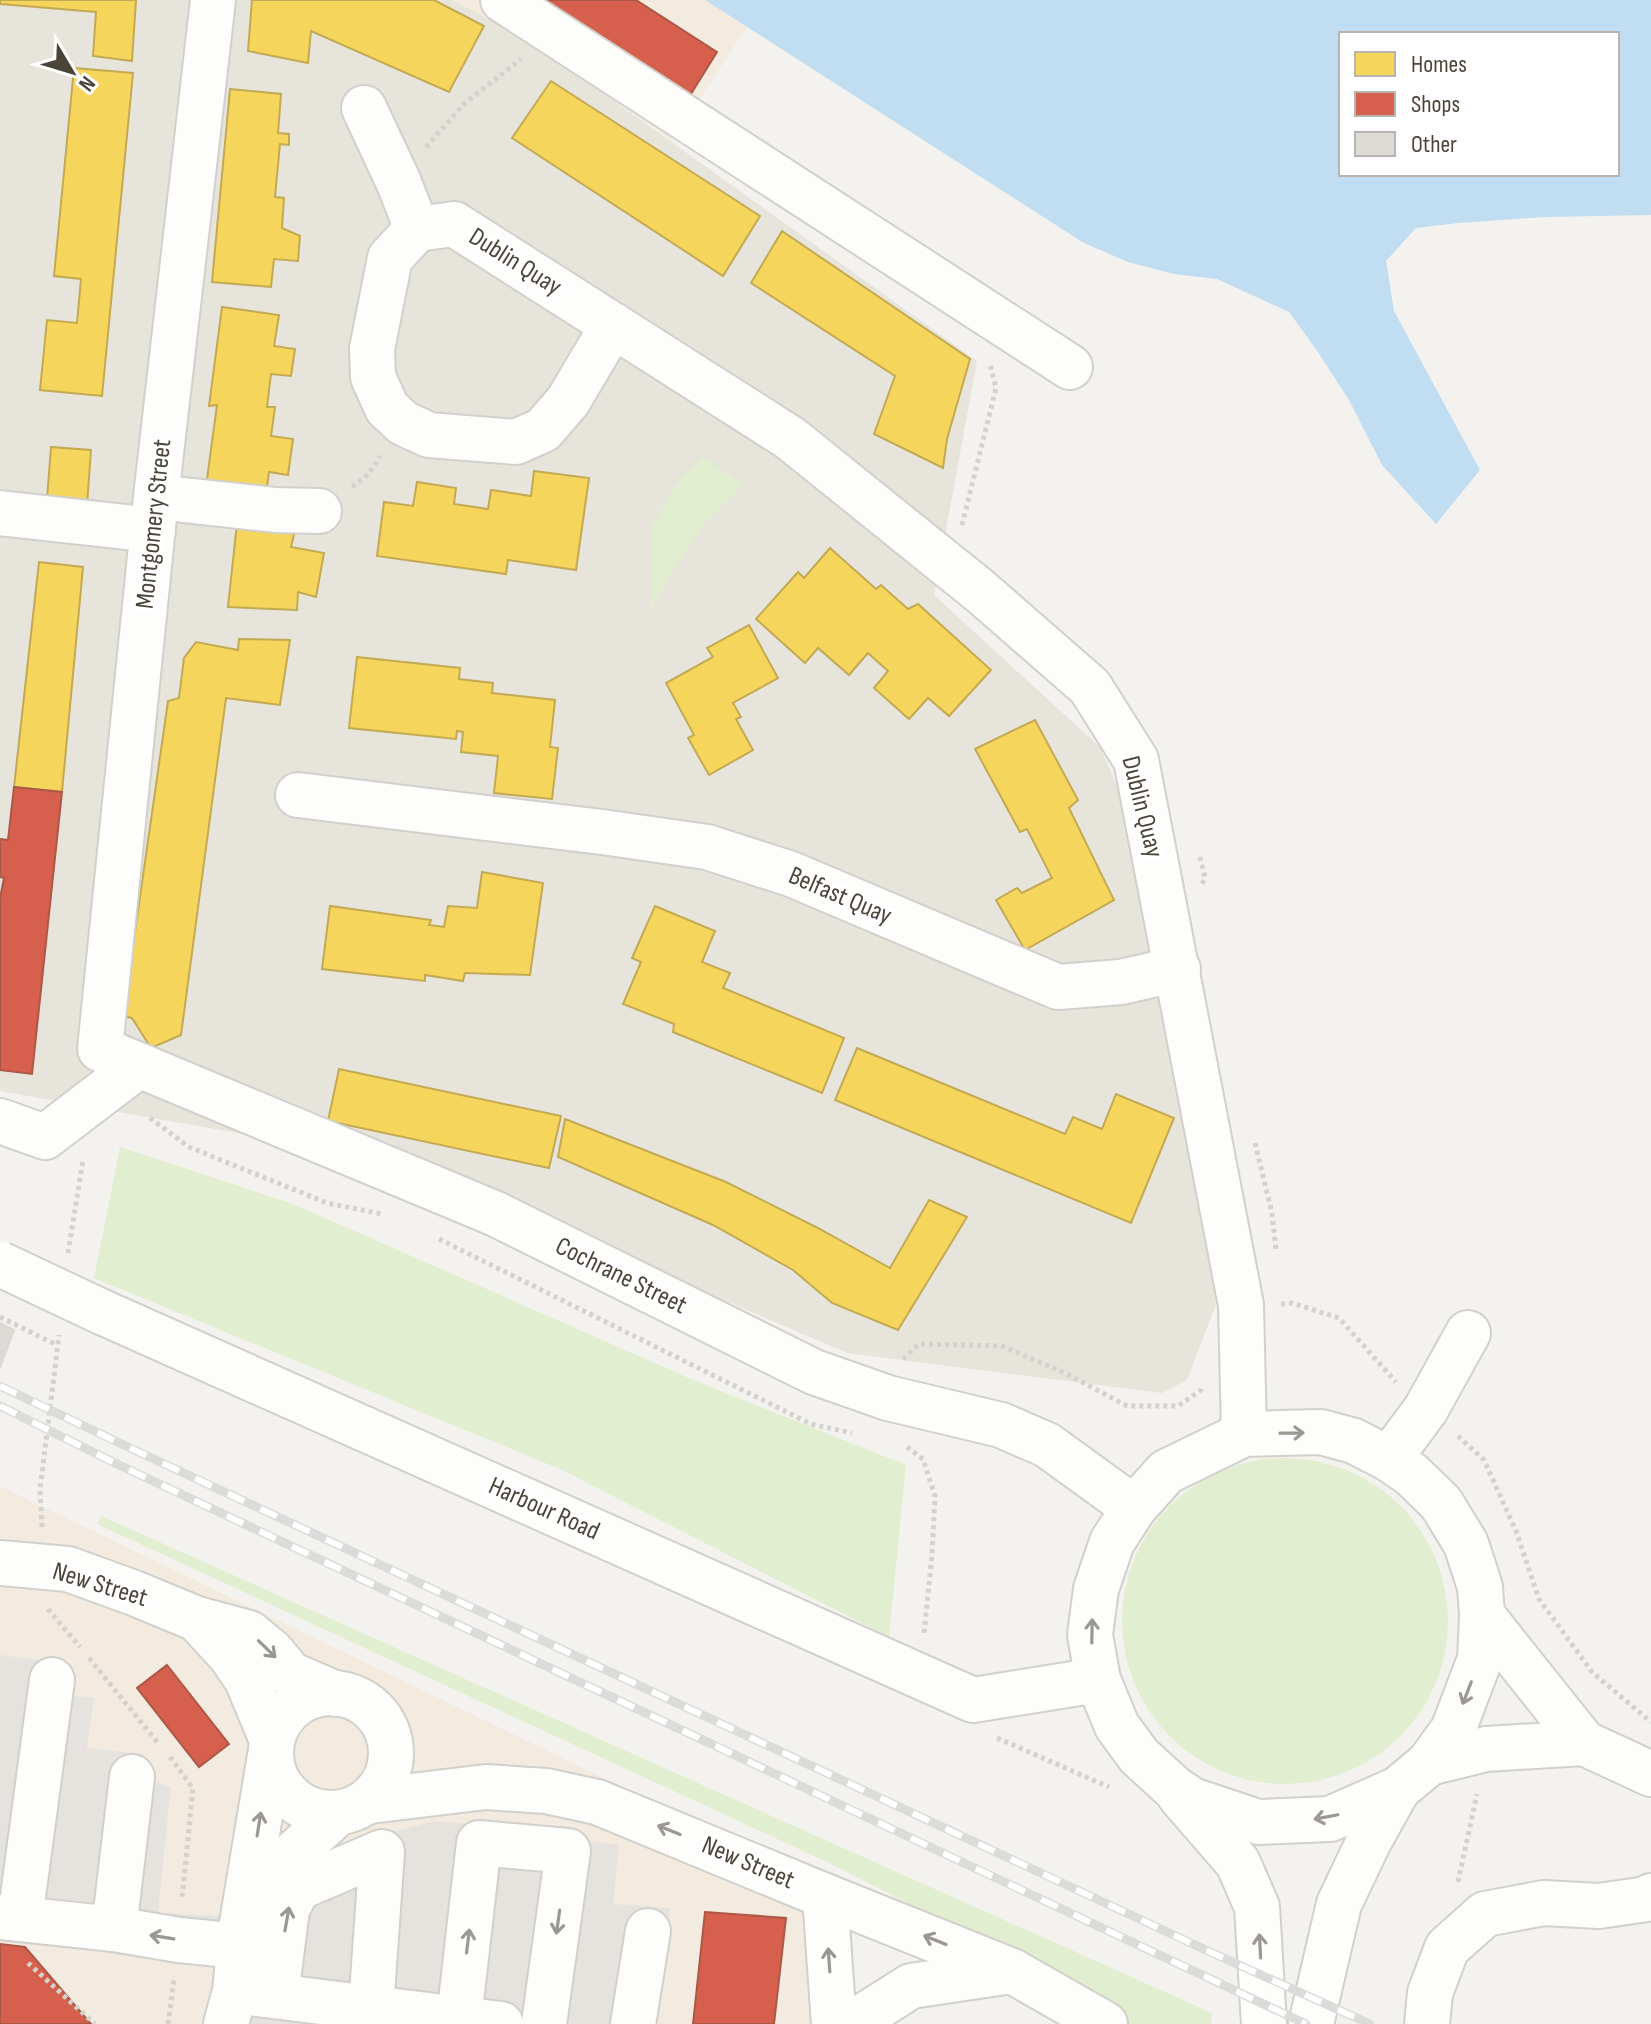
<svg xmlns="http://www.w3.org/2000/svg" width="1651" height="2024" viewBox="0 0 1651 2024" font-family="'Sofia Sans Condensed',sans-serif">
<rect width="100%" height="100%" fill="#f4f2ee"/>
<polygon fill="#e7e4dc" points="0,0 452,0 525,37 977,361 934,595 1101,748 1131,821 1220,1294 1187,1380 1162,1393 847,1353 402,1162 0,1091"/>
<g fill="#f3ebdf">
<polygon points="452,0 705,0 747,27 672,141 525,37"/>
<polygon points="0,1486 699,1824 694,1863 811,1916 844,2024 0,2024"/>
</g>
<g fill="#e1eecf">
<polygon points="702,456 743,485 706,522 686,550 651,608 651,528 676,485"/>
<polygon points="120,1147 291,1203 691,1379 906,1465 889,1637 560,1469 94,1278"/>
<circle cx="1285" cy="1621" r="163"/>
<polygon points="101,1516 1212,2013 1211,2024 1131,2024 1014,1957 827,1862 97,1524"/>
</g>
<polygon fill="#e6e3df" points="0,1655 71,1664 68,1696 94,1697 87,1748 144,1754 142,1778 171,1787 158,1913 275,1918 384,1834 434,1821 468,1824 619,1845 613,1904 670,1908 657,2024 228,2024 236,1969 0,1940"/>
<path fill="#c0ddf1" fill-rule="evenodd" d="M705 0H1651V215L1545 217 1458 223 1416 228 1386 261 1394 311 1480 470 1436 524 1382 465 1349 400 1318 352 1289 312 1217 279 1174 274 1128 262 1084 243ZM1341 34H1617V174H1341Z"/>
<g fill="#f6d55c" stroke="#c3aa52" stroke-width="2">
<polygon points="0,0 136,0 132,61 93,56 96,12 0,4"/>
<polygon points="252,0 434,0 484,26 449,92 311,31 308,63 248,51"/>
<polygon points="74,68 133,73 102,396 40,390 47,320 77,323 81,279 54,276"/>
<polygon points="551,81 760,216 723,276 512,138"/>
<polygon points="230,89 281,94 278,133 289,134 289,145 280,144 275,197 284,198 282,228 300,236 298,261 274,259 271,287 212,282"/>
<polygon points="782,231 970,359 947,439 943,468 874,434 895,376 751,283"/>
<polygon points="222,307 279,315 274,346 295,349 291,376 271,374 267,407 275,407 271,436 293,439 288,475 269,472 265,501 205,494 217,405 209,406"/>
<polygon points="51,447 91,450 87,505 47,499"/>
<polygon points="534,471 589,478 576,570 508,560 506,574 377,556 384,502 413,506 417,482 456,488 454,504 488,509 491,490 531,496"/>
<polygon points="237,523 295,530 291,547 324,553 316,597 298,592 297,610 228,607"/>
<polygon points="830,548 876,589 881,585 908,609 918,604 991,670 949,716 928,698 909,719 874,688 888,671 868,653 849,675 818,648 805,663 756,619 798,572 804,578"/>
<polygon points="39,562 83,567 62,792 14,787"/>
<polygon points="749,625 778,678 733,703 741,717 736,719 753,750 709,775 688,738 694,735 666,683 713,657 707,648"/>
<polygon points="239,639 290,640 280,705 226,698 181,1035 151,1048 132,1018 123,1016 168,701 179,698 184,658 196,642 238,650"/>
<polygon points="357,657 460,668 459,679 493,683 492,693 555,700 550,747 558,748 552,799 494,793 498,756 461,752 463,732 457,731 456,739 349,728"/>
<polygon points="1035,720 1078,800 1069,808 1114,900 1025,950 996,900 1017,888 1022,893 1052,878 1027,829 1020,832 975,749"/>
<polygon points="482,872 543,883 530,975 465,973 463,981 425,975 425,981 322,969 330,906 431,920 429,925 444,927 448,906 477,908"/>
<polygon points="655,906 715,931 702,962 730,973 723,988 844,1038 822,1093 673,1032 674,1024 623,1004 641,962 632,958"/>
<polygon points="857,1048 1065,1134 1073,1117 1102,1129 1116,1094 1174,1118 1131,1223 835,1100"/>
<polygon points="339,1069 561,1116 549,1168 328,1121"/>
<polygon points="565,1119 726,1182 816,1227 890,1268 929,1200 967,1217 898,1330 832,1303 793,1270 713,1225 558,1157"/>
</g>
<g fill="#d6604d" stroke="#ac5847" stroke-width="2">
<polygon points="535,0 636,0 717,52 689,97"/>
<polygon points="14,787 62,792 32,1074 0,1070 0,898 4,878 0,877 0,839 8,840"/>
<polygon points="167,1665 229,1744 199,1767 137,1688"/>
<polygon points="705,1912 786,1918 774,2024 693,2024"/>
<polygon points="0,1944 25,1947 91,2024 0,2024"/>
</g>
<polygon fill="#dedbd6" stroke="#dcd9d4" stroke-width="2" points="0,1323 14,1330 0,1368"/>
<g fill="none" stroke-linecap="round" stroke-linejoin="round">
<g stroke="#d2d0cb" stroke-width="48">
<g id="minor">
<polyline points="213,0 156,497 100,1049 496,1214 814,1372 888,1398 1001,1425 1047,1445 1134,1508"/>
<polyline points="503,0 1070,367"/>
<polyline points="364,108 399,183 417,229"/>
<polyline points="613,325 568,401 543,430 516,442 429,435 403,423 387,408 373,377 372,349 390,258 417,229 454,224 790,438 980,591 1090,687 1136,760 1241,1305 1244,1434"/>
<polyline points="156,497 275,510 319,511"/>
<polyline points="0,513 153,530"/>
<polyline points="298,795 602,832 707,847 791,874 1058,987 1121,982 1178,969"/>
<polyline points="0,1121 45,1137 138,1066"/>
<polyline points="102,1312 973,1700 1098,1680"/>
<polyline points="1389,1459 1426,1409 1468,1333"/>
<polyline points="0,1563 68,1569 134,1593 197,1619 249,1633 272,1652 290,1674 336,1694"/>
<polyline points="1482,1615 1584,1743 1651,1774"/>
<polyline points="197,1619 231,1656 247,1680 272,1740"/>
<circle cx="331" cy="1753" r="60"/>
<polyline points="1429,1763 1486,1749 1584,1743"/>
<polyline points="1180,1796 1238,1863 1257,1907 1264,2024"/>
<polyline points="370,1801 486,1787 546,1791 597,1802 825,1896 1012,1971 1105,2024"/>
<polyline points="825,1896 834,2024"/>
<polyline points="255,1907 283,1863 338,1813"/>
<polyline points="0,1917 114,1929 179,1940 239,1946"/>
<polyline points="20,1919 52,1680"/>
<polyline points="114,1929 132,1777"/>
<polyline points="249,1993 501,2024"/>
<polyline points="276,1996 287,1909 298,1888 382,1852 371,2008"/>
<polyline points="459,2019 479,1843 568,1851 544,2024"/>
<polyline points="226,2024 235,1991 241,1929 270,1756"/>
<polyline points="633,2024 648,1931"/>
<polyline points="851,2024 911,1986 1012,1971"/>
<polyline points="1311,2024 1339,1904 1369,1841 1398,1789 1429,1763 1453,1730 1480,1659 1482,1615 1480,1587 1466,1544 1441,1503 1411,1474 1389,1459 1354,1441 1321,1432 1244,1434 1166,1472 1134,1508 1112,1542 1096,1589 1090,1635 1098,1680 1117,1726 1139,1756 1174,1788 1192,1800 1258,1822 1330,1819 1398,1789"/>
<polyline points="1427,2024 1430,1993 1447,1948 1485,1914 1544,1903 1599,1906 1647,1899 1651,1896"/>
</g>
</g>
<g stroke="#d3d2cc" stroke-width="5" stroke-dasharray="4 4" stroke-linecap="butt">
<polyline points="426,147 465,103 521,59"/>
<polyline points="352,487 369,474 380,456"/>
<polyline points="962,525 996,388 990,364"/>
<polyline points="1200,857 1205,877 1202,885"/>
<polyline points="150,1118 189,1147 327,1203 382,1214"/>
<polyline points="1255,1143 1272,1213 1276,1251"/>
<polyline points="439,1239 811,1424 852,1433"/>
<polyline points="68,1253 83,1160"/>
<polyline points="1281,1304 1292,1303 1339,1318 1396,1382"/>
<polyline points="0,1317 57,1345"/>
<polyline points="903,1359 919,1344 1002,1346 1065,1373 1127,1406 1178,1406 1201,1390 1202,1387"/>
<polyline points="1458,1436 1484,1460 1516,1531 1539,1599 1592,1672 1651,1722"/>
<polyline points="907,1447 923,1459 935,1496 932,1555 924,1634"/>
<polyline points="42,1527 40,1490 59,1335"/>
<polyline points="48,1609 80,1647"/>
<polyline points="89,1658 158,1743"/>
<polyline points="997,1738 1109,1787"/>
<polyline points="170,1757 193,1788 182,1899"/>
<polyline points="1458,1882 1477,1794"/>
<polyline points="28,1963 95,2024"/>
<polyline points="168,2024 174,1980"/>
</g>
<use href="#minor" stroke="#fdfdfc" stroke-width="44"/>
<g stroke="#dbdbda" stroke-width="9">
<g id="rail">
<polyline points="0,1386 126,1446 1208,1951 1370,2024"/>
<polyline points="0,1406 117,1464 1306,2024"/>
</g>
</g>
<use href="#rail" stroke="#fff" stroke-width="6" stroke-dasharray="18" stroke-linecap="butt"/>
<g stroke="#d2d0cb" stroke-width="48" stroke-linecap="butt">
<polyline id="minor-bridge" points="0,1264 102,1312"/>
</g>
<use href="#minor-bridge" stroke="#fdfdfc" stroke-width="44"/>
</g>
<defs><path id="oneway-shaft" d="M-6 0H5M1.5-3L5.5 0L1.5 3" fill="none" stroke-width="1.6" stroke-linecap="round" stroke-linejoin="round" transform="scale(2)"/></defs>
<g stroke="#9b9791">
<use href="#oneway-shaft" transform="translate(1292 1433) rotate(-1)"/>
<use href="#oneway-shaft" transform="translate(1092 1631) rotate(-89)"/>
<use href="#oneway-shaft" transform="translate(267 1649) rotate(44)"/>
<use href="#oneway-shaft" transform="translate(1467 1693) rotate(111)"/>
<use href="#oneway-shaft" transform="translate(1326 1817) rotate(169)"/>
<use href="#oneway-shaft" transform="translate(259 1824) rotate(-81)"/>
<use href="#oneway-shaft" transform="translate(669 1830) rotate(-158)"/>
<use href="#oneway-shaft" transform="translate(287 1919) rotate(-80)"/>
<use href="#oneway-shaft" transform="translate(558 1922) rotate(98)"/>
<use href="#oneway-shaft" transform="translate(162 1937) rotate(-171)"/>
<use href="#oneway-shaft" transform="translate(935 1940) rotate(-158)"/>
<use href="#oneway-shaft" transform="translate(468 1941) rotate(-83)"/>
<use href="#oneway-shaft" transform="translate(1260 1946) rotate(-93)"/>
<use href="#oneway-shaft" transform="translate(829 1960) rotate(-94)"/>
</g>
<g text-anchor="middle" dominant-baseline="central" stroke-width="8" stroke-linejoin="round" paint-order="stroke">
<g font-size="26" fill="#4b4439" stroke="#fff">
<text transform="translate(515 262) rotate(32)">Dublin Quay</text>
<text transform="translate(154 524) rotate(-84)">Montgomery Street</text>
<text transform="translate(1142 807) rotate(76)">Dublin Quay</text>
<text transform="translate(840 896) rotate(23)">Belfast Quay</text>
<text transform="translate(621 1276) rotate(26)">Cochrane Street</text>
<text transform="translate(544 1509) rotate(24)">Harbour Road</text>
<text transform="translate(100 1585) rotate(17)">New Street</text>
<text transform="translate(748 1863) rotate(23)">New Street</text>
</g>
</g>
<rect x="1339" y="32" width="280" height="144" fill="#ffffff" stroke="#b7b4b0" stroke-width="2"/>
<rect x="1355" y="52" width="40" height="24" fill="#f6d55c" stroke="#b7b4b0" stroke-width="2"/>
<text x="1411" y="72" font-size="24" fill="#4b4439">Homes</text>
<rect x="1355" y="92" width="40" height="24" fill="#d6604d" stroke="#b7b4b0" stroke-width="2"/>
<text x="1411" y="112" font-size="24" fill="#4b4439">Shops</text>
<rect x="1355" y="132" width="40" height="24" fill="#dedbd6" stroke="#b7b4b0" stroke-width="2"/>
<text x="1411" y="152" font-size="24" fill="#4b4439">Other</text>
<g transform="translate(72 72) rotate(128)" stroke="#ffffff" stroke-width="6" paint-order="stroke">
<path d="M0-6L14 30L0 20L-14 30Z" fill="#4b4439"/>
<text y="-12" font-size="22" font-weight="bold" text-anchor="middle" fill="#4b4439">N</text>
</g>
</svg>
